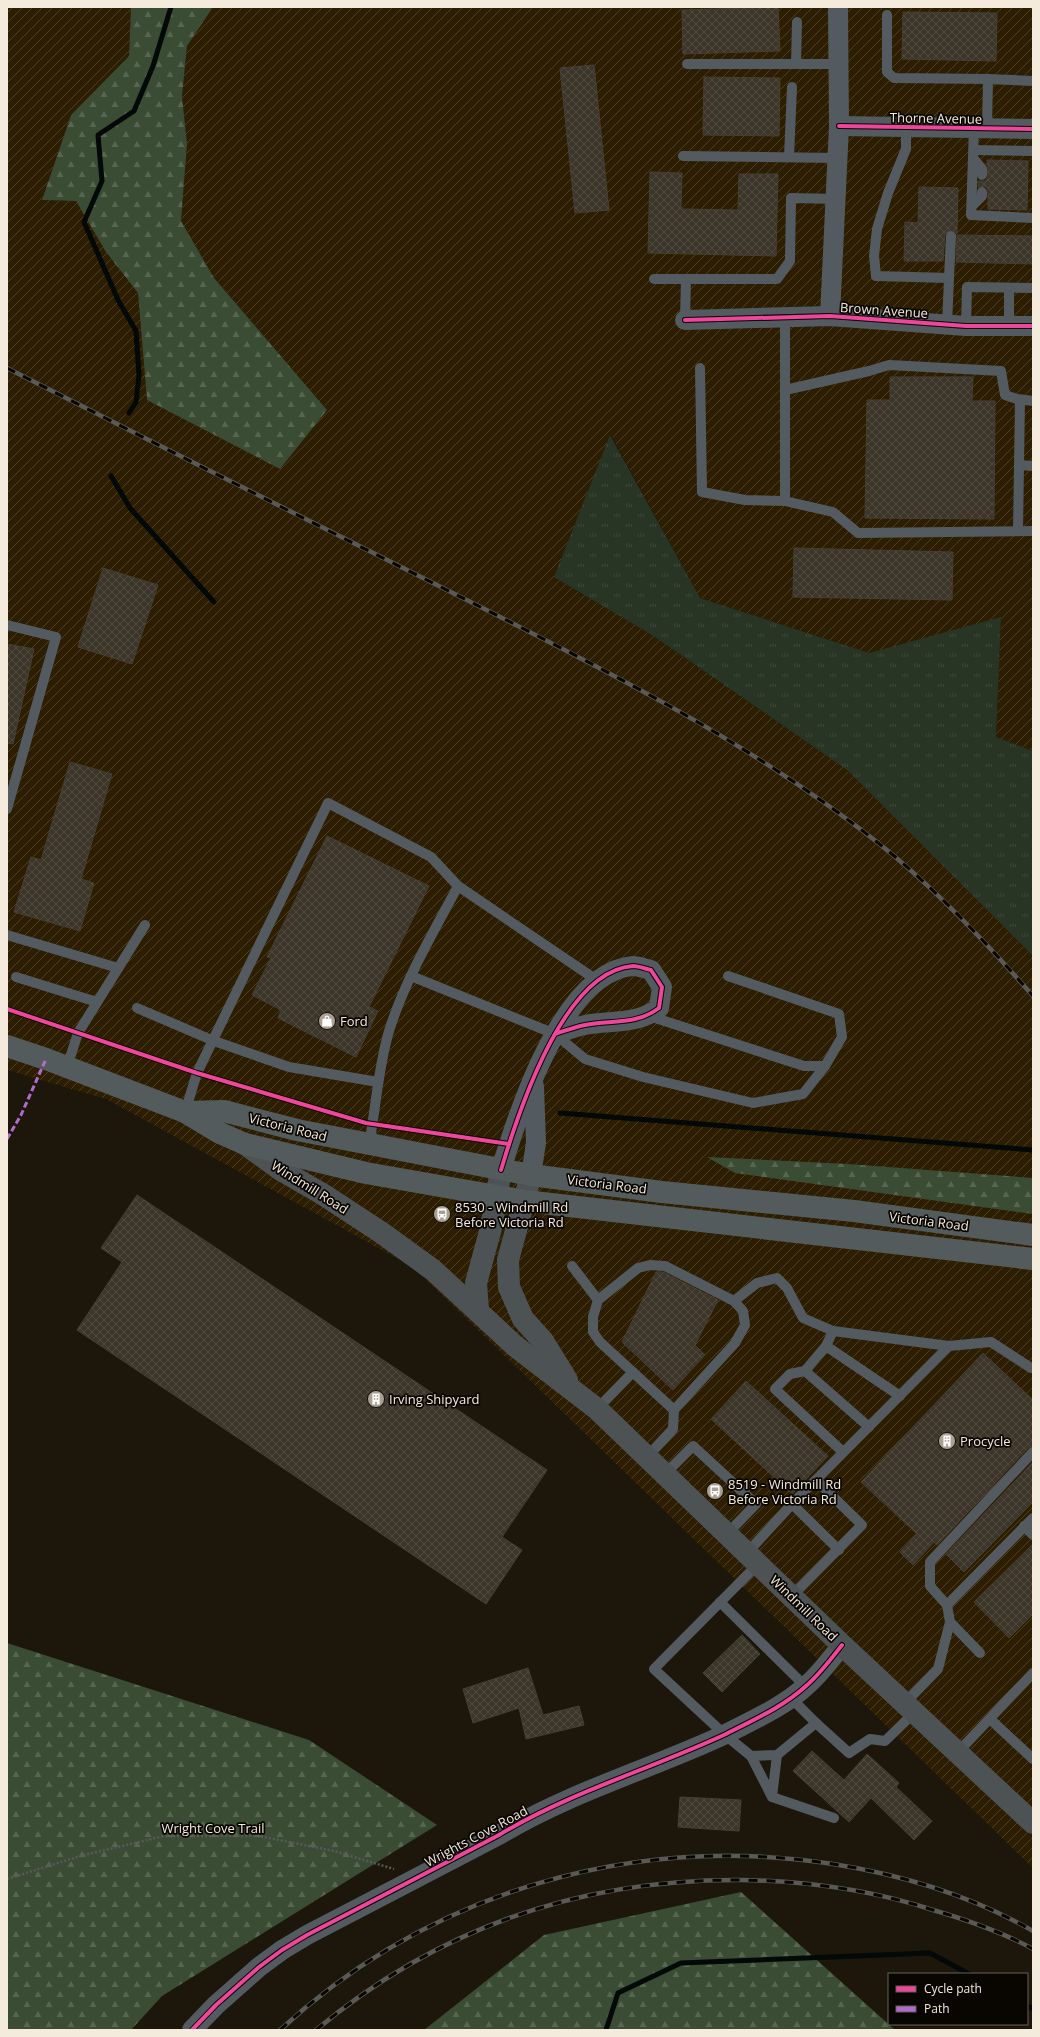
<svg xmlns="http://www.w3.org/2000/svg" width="1040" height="2037" viewBox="0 0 1040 2037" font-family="'Open Sans',sans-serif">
<defs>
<pattern id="industrial-furrows" width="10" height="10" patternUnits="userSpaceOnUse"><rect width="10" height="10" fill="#2d1e02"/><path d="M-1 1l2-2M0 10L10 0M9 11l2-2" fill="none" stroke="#4c3f26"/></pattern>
<pattern id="grass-tufts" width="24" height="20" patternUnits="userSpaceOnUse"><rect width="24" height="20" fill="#283424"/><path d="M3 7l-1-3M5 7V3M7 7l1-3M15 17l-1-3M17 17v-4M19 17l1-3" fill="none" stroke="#3d4839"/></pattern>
<pattern id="forest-firs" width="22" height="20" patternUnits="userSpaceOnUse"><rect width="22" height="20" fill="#3a4c34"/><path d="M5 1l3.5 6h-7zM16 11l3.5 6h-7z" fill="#576651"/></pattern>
<pattern id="building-cross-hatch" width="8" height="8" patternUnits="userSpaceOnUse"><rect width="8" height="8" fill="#3c352a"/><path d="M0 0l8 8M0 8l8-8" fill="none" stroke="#4f493e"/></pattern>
</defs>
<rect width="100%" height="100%" fill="#1d160a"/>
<polygon fill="url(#industrial-furrows)" points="7,7 131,7 129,56 71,115 42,200 76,201 106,252 138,293 147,400 327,410 214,278 181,221 187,144 182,96 187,46 213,7 1033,7 1033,751 996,737 1001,618 869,653 700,598 611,435 554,577 655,637 847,770 1033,956 1033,1868 413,1267 106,1099 7,1070"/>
<polygon fill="url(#grass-tufts)" points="610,435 700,598 869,653 1001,617 996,737 1033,751 1033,956 847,770 655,637 554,577"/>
<g fill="url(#forest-firs)">
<polygon points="131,7 213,7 187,46 182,96 187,144 181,221 214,278 327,410 280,469 147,400 138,293 106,252 76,201 42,200 71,115 129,56"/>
<polygon points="707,1157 848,1164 1033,1178 1033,1214 735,1173"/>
<polygon points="7,1643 309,1740 437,1825 162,1996 131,2030 7,2030"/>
<polygon points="741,1892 895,2030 424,2030 544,1935"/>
</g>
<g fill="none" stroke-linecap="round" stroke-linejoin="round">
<g stroke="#030808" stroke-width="5">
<polyline points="129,413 136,402 139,375 136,331 118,300 84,222 102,181 98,135 134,111 153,66 171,7"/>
<polyline points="111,476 130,508 214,602"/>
<polyline points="560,1113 1033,1150"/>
<polyline points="1027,2006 1033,2009"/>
<polyline points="606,2030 618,1993 681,1963 930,1953 969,1974"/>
</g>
</g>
<g fill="url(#building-cross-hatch)" stroke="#453f35">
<polygon points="778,7 780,51 683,54 682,10"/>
<polygon points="903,12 997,13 996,61 902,59"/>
<polygon points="594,65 609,210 575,213 560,68"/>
<polygon points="704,77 780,78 779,136 703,135"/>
<polygon points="987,160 1028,161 1027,210 988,209 988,189 985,186 978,187 979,181 985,181 988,178"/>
<polygon points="650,172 682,173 681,209 738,210 739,174 778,174 776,256 648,253"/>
<polygon points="919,187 958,188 957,233 951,230 945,233 943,261 904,261 905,222 918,223"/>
<polygon points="957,235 1033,236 1033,264 956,262"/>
<polygon points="890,377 973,377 972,401 995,401 994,519 865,518 867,400 890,400"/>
<polygon points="794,548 953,552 952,600 793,597"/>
<polygon points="103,568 158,585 132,664 78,647"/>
<polygon points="7,644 34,649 13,744 7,743"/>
<polygon points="70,762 112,774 81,879 94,883 80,931 14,912 31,857 41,860"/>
<polygon points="327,836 429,886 369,1007 378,1011 356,1057 278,1018 281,1010 252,995 271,958 267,957"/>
<polygon points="137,1195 547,1470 502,1537 522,1550 486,1604 77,1330 122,1262 101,1248"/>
<polygon points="656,1272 663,1272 718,1300 695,1345 705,1355 673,1390 622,1342"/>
<polygon points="983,1353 1033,1400 1033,1446 1028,1448 937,1545 934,1542 913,1565 900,1552 917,1534 861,1482"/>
<polygon points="746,1381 828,1456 792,1494 711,1419"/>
<polygon points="1033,1462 1033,1502 964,1572 946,1554"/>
<polygon points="1033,1544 1033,1614 1009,1638 974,1602"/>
<polygon points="742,1635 760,1654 722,1692 703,1673"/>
<polygon points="528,1668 543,1715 579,1706 584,1725 526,1739 519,1708 473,1723 463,1689"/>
<polygon points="812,1751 844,1780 867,1754 899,1783 896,1787 932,1821 914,1840 871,1798 849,1822 793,1771"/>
<polygon points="680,1797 741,1800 739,1831 678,1827"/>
</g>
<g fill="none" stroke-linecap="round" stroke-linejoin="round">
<polyline stroke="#585a5a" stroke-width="2.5" stroke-dasharray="2 2" stroke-linecap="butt" points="7,1879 80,1856 164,1836 259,1836 334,1851 394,1869"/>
<g stroke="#535b60" stroke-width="10">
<polyline points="887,15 887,72 894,78 988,79 987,128"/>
<polyline points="687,64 838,64"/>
<polyline points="796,64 797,22"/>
<polyline points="988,79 1033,81"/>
<polyline points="906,127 906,149 888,193 877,229 874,256 876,276 949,278 947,325"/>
<polyline points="974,128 971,215 1033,218"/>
<polyline points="974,150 1033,151"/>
<polyline points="683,156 837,158"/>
<polyline points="789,157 792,87"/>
<polyline points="973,158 982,169 982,175"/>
<polyline points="972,206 982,196 982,192"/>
<polyline points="949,278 951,236"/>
<polyline points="654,279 777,279 790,261 791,198 836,199"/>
<polyline points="685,320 686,279"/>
<polyline points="966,326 967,287 1033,288"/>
<polyline points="1009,326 1009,288"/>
<polyline points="700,368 702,492 745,500 785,501 833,512 858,533 1033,531"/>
<polyline points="785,390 869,371 889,365 1001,371 1005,395 1017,399 1033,401"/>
<polyline points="1019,465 1033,466"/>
<polyline points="785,501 785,317"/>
<polyline points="1018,531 1020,400"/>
<polyline points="7,625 56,637 7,809"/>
<polyline points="7,935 118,968"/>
<polyline points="411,976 555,1034 585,1059 643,1077 753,1103 803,1094 825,1066"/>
<polyline points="16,977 97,1002"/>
<polyline points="137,1008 214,1041 289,1067 378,1082"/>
<polyline points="649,1016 804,1066 825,1066 842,1037 839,1014 728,976"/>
<polyline points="67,1067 78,1033 145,925"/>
<polyline points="185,1112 197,1073 328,803 431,857 458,886 598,981"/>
<path d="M369 1145C376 1107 378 1068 389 1031 405 980 433 933 458 886"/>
<polyline points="572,1266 598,1300"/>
<polyline points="734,1301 757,1283 777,1278 787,1288 803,1318 833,1331"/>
<polyline points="826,1346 900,1396"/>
<polyline points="805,1371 790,1374 775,1389 843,1452"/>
<polyline points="597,1409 633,1372"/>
<polyline points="869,1427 805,1371 826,1346 833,1331 949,1346"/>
<polyline points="647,1457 673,1429 674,1410 735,1343 745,1325 743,1311 734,1301 665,1266 650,1265 638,1268 598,1300 593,1317 593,1332 600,1342 674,1410"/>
<polyline points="665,1474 693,1446 756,1504 727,1534"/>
<polyline points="792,1504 839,1550"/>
<polyline points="1024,1526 1033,1535"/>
<polyline points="747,1553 792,1504 949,1346 991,1342 1031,1368"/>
<polyline points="758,1564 654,1669 724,1734 751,1756 772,1797 834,1818"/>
<polyline points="792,1596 862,1525 816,1480"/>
<polyline points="720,1602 806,1687"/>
<polyline points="947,1605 1033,1518"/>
<polyline points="950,1622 980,1653"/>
<polyline points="791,1698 816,1723"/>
<polyline points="905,1703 938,1669 950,1622 947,1605 930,1586 930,1562 1033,1452"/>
<polyline points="990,1719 1033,1759"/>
<polyline points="958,1752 1033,1673"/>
<polyline points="751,1756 777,1755 816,1723 849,1753 870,1739 885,1741 915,1712"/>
<polyline points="772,1797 777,1755"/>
</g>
<g stroke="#535b60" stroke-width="20">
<polyline points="839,126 1033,129"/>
<polyline points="830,316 839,126 838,7"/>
<polyline points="685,320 830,316 966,326 1033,326"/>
<path d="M501 1170C518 1113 563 971 633 966 639 966 646 969 651 970L662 987 659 1008C637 1025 611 1020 585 1025 575 1027 564 1031 555 1034"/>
<polyline points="531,1175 536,1143 534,1086"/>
<path d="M192 2030 216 2005 259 1967 282 1950 307 1935 499 1835C570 1792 651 1769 726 1734 753 1720 783 1707 806 1686 820 1674 831 1659 842 1645"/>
</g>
<g stroke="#4d5255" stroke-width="22">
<polyline points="245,1144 281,1170 324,1195 382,1233 433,1270 515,1346 597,1409 842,1645 1033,1823"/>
<polyline points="531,1175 508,1260 509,1287 523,1319 543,1341 567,1380"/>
<polyline points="478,1310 476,1283 491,1228 501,1170"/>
</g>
<g stroke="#545b5d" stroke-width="22">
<polyline points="7,1046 46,1059 185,1112 220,1133 245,1144 366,1173 525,1201 1033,1259"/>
<polyline points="185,1112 224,1111 297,1130 531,1175 662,1192 854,1211 1033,1235"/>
</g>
<g stroke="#595956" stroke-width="4.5">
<g id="rail">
<path d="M7 368C148 440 289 511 431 582 585 660 741 735 877 842 934 887 985 941 1033 996"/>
<path d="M280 2030C430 1892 632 1833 833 1864 903 1875 972 1896 1033 1931"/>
<path d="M316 2030C438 1928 582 1879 741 1880 806 1881 871 1890 933 1910 967 1920 1002 1932 1033 1949"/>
</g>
</g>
<use href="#rail" stroke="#090501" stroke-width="3" stroke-dasharray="9" stroke-linecap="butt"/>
<polyline stroke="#b06ccc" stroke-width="3" stroke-dasharray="6 3" stroke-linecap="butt" points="7,1139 21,1115 46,1059"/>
<g stroke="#090501" stroke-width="6">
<g id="cycleway">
<polyline points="839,126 1033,129"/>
<polyline points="685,320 830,316 966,326 1033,326"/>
<polyline points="7,1009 197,1073 366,1123 509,1144"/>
<path d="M501 1170C518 1113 563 971 633 966 639 966 646 969 651 970L662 987 659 1008C637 1025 611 1020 585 1025 575 1027 564 1031 555 1034"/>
<path d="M192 2030 216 2005 259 1967 282 1950 307 1935 499 1835C570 1792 651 1769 726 1734 753 1720 783 1707 806 1686 820 1674 831 1659 842 1645"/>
</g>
</g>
<use href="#cycleway" stroke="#ed469a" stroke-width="4"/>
</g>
<defs>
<g id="shop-disc" transform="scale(0.9)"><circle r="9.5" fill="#a9a093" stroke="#090501"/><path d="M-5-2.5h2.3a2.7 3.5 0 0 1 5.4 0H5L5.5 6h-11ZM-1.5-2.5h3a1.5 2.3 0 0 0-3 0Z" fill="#fff"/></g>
<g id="bus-disc" transform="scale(0.9)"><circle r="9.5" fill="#a9a093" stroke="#090501"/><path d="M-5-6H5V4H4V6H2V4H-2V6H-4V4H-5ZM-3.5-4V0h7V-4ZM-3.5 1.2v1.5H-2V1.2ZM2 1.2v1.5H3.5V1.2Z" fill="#fff"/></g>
<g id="building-disc" transform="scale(0.9)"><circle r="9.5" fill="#a9a093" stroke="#090501"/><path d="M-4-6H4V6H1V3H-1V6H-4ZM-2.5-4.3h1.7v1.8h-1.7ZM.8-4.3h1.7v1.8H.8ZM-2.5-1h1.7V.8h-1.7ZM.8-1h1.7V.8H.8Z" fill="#fff"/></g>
</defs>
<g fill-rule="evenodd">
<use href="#shop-disc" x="327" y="1021"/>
<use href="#bus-disc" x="442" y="1214"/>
<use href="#building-disc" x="376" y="1399"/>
<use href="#building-disc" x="947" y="1441"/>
<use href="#bus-disc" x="715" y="1491"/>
</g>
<g text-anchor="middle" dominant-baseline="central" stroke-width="3.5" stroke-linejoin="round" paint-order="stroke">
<g font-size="13" fill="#f4ebdd" stroke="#090501">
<text transform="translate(936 118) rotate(1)">Thorne Avenue</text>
<text transform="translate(884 310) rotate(4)">Brown Avenue</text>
<text transform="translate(288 1127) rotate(14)">Victoria Road</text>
<text transform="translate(607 1184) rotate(7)">Victoria Road</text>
<text transform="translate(310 1187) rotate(32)">Windmill Road</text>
<text transform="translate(929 1221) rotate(7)">Victoria Road</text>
<text transform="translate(804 1608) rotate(44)">Windmill Road</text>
<text x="213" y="1828">Wright Cove Trail</text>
<text transform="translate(476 1836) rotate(-28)">Wrights Cove Road</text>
</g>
<g font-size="13" fill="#f4ebdd" stroke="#090501" text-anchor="start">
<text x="340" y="1021">Ford</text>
<text x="455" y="1207">8530 - Windmill Rd<tspan x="455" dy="15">Before Victoria Rd</tspan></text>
<text x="389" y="1399">Irving Shipyard</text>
<text x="960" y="1441">Procycle</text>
<text x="728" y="1484">8519 - Windmill Rd<tspan x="728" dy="15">Before Victoria Rd</tspan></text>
</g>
</g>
<rect width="1040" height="2037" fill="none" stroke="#f4ebdd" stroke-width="16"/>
<rect x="888" y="1973" width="140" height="52" fill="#090501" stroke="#676159"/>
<rect x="896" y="1986" width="20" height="6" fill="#ed469a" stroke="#676159"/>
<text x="924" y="1993" font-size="12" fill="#f4ebdd">Cycle path</text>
<rect x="896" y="2006" width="20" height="6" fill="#b06ccc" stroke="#676159"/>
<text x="924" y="2013" font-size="12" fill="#f4ebdd">Path</text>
</svg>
